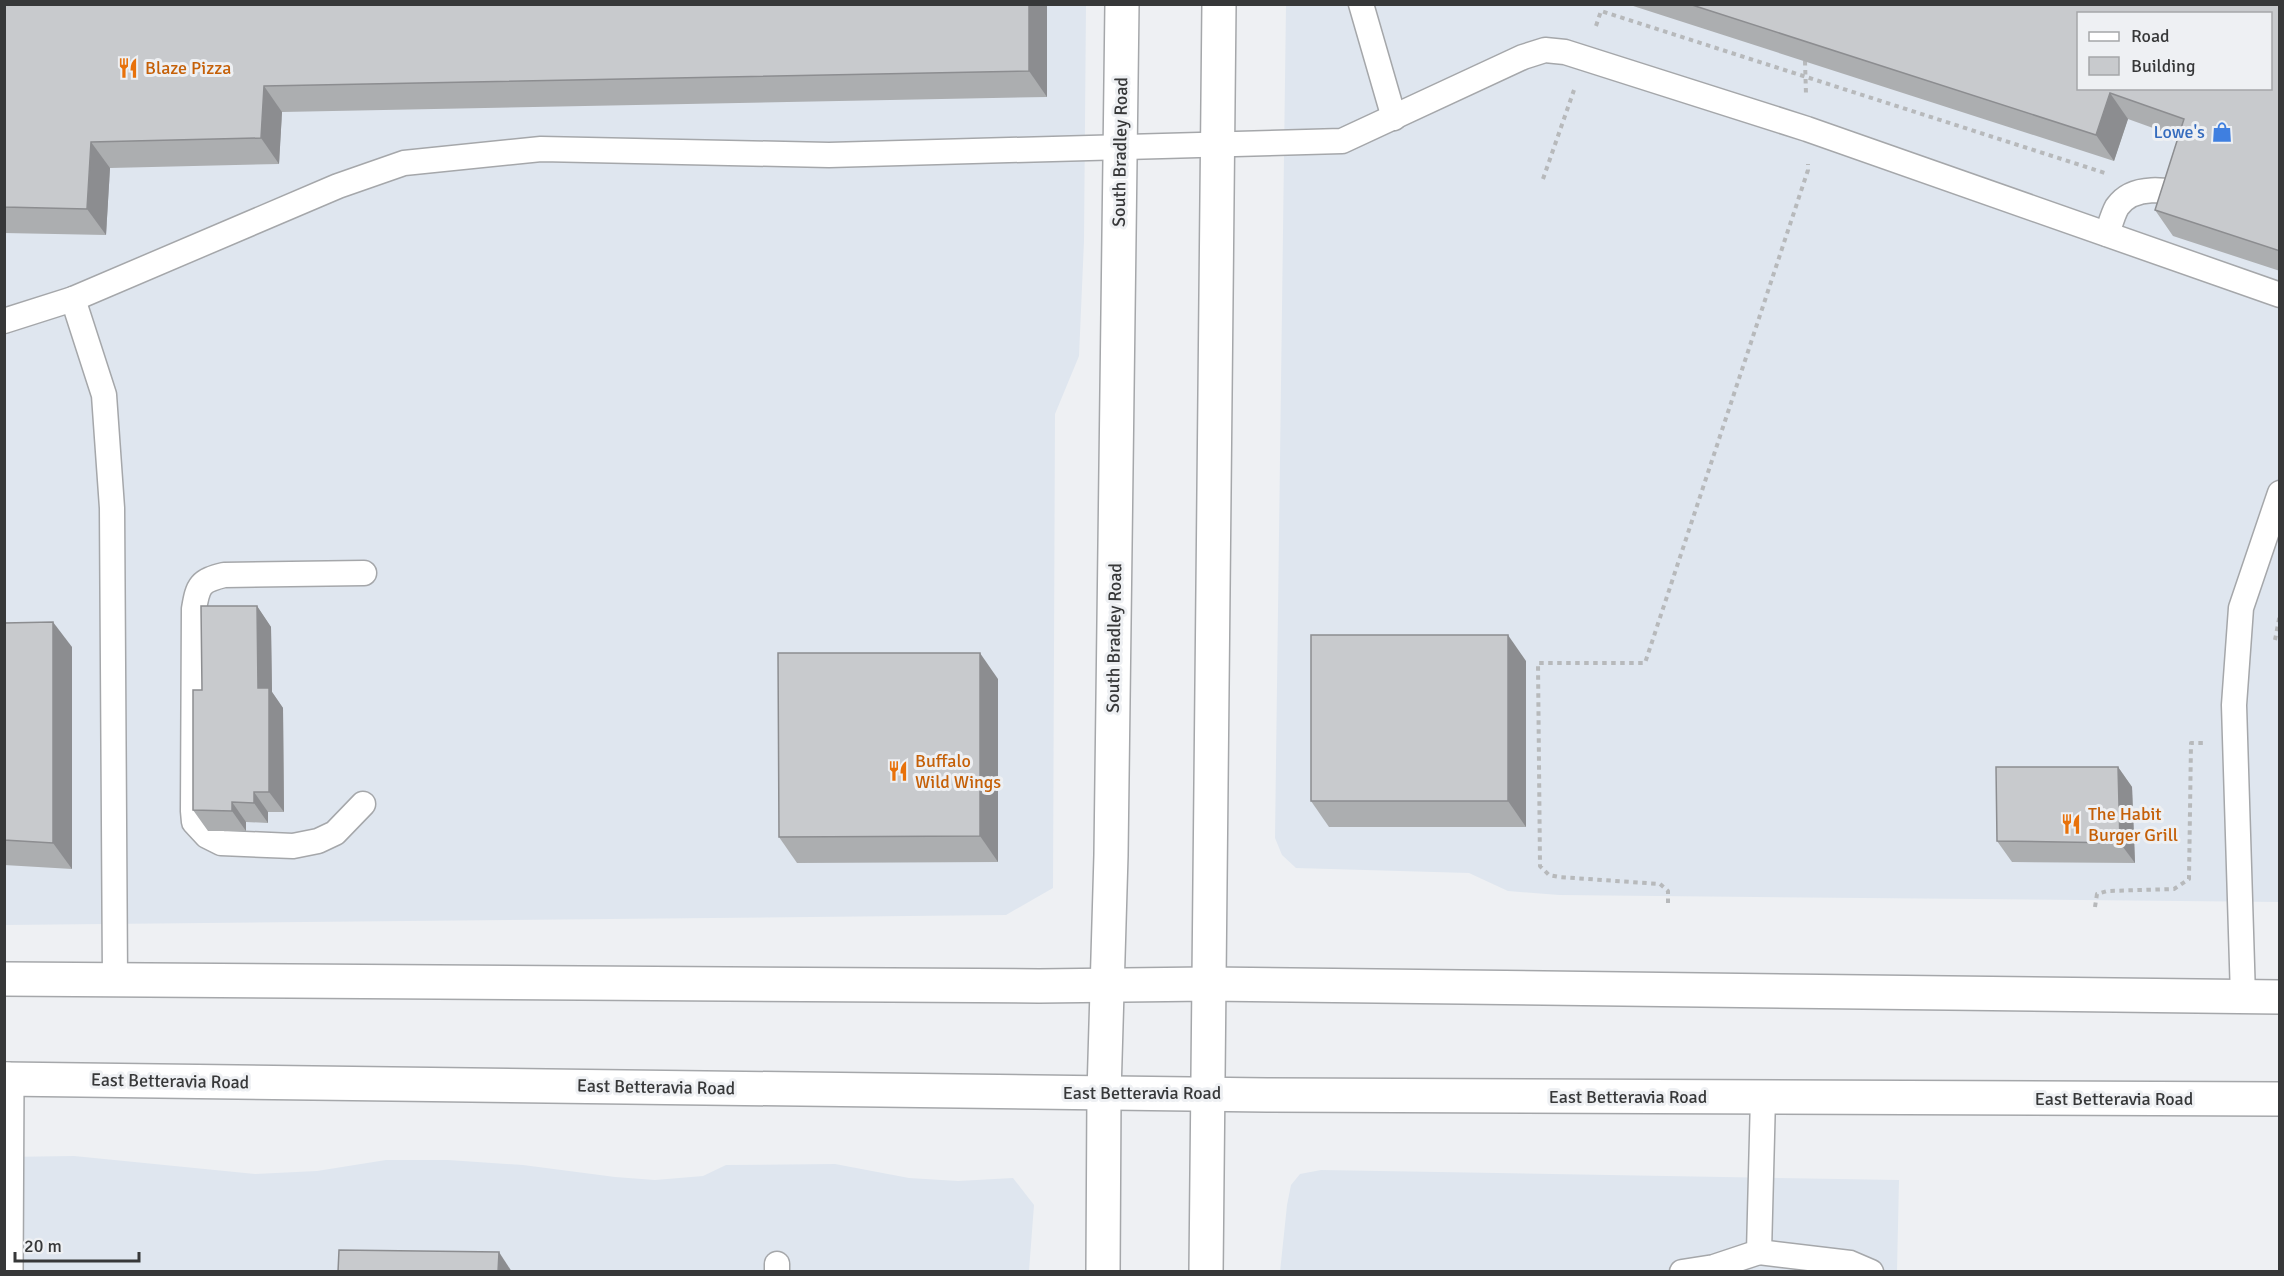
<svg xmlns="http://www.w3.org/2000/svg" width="2284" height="1276" viewBox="0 0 2284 1276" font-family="Signika,sans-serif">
<rect width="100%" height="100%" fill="#eef0f3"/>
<g fill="#dfe6ef" fill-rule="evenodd">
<polygon points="5,5 1086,5 1084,241 1079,356 1055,414 1053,888 1006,915 5,925"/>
<path d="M1286 5H2279V902L1559 895 1508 891 1469 873 1296 868 1282 855 1275 838ZM2078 14H2270V88H2078Z"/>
<polygon points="74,1156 255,1174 317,1171 386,1160 448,1160 523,1165 615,1177 655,1180 703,1176 726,1165 835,1164 909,1178 958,1181 1013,1178 1034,1205 1029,1271 5,1272 4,1157"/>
<polygon points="1321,1170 1899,1180 1897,1271 1280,1272 1287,1205 1291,1185 1300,1174"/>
</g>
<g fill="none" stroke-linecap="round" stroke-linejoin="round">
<g stroke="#a5a7aa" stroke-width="27">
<g id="service">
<polyline points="1361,4 1394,118"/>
<path d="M2107 234C2110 225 2113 214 2117 207 2133 184 2168 189 2191 197"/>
<polyline points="73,299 104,395 112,508 115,979"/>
<polyline points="4,321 73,299 338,186 404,163 541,149 829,155 1342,141 1523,57 1545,50 1565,52 1807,129 2280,295"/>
<path d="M363 804 335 833 318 841 293 846 221 843 207 836 194 822 193 811 194 609C198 585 200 581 224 575L364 573"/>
<polyline points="2243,997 2234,705 2241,608 2280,493"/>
<polyline points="1759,1252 1850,1263 1871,1272"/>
<polyline points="777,1272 777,1264"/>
<polyline points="1682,1272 1714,1267 1759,1252 1763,1097"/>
</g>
</g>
<g stroke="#a5a7aa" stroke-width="36">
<polyline id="minor" points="6,1272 7,1079"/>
</g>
<g stroke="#a5a7aa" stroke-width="36">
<g id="tertiary">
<polyline points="1103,1272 1104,1093 1111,855 1122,4"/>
<polyline points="1206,1272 1219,4"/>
</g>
</g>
<g stroke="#a5a7aa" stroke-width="36">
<g id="trunk">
<polyline points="4,979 1039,986 1208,984 2280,997"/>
<polyline points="4,1079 1267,1095 2280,1099"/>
</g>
</g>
<g stroke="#b7b9bb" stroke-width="4" stroke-dasharray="4.5 4.5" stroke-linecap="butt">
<polyline points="1596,26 1601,11 2105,173"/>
<polyline points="1805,61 1806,94"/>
<polyline points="1543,179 1574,90"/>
<polyline points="2275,640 2280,614"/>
<polyline points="1668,903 1668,891 1660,884 1559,877 1549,875 1540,866 1538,663 1645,663 1808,170 1808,164"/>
<polyline points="2095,907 2097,894 2107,891 2174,889 2189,879 2191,743 2203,743"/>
</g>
<use href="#service" stroke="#fff" stroke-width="24"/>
<use href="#minor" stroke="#fff" stroke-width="33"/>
<use href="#tertiary" stroke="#fff" stroke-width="33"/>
<use href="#trunk" stroke="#fff" stroke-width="33"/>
</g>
<g fill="#acaeb0">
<polygon points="4,4 1047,4 1047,97 282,112 279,164 110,168 106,235 4,233"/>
<polygon points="1627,4 2280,4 2280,271 2173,236 2155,210 2178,137 2128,119 2114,161"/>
<polygon points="257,606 271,627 272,692 283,708 284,812 268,812 268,823 246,822 246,831 208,831 193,810 202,690"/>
<polygon points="4,623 72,647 72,869 4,865"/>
<polygon points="1526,661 1526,827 1329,827 1311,801"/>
<polygon points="998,679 998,862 797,863 779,837"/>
<polygon points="2118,767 2132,787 2135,863 2012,862 1997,841"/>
</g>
<g fill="#8c8d90">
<polygon points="1029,4 1047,4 1047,97 1029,71"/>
<polygon points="264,86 282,112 279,164 261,138"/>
<polygon points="2110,93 2128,119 2114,161 2096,135"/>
<polygon points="91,142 110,168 106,235 87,209"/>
<polygon points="257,606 271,627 272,692 283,708 284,812 269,792 258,688"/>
<polygon points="53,622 72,647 72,869 53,843"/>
<polygon points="1508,635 1526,661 1526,827 1508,801"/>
<polygon points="980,653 998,679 998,862 980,836"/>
<polygon points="2118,767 2132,787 2135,863 2120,843"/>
<polygon points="254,792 268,812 268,823 254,803"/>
<polygon points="232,802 246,822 246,831 232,811"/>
<polygon points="499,1252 512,1272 498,1272"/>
</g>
<g fill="#c8cacd" stroke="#8c8d90" stroke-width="1.5" fill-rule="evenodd">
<polygon points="4,4 1029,4 1029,71 264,86 261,138 91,142 87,209 4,207"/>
<path d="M1689 4H2280V251L2155 210 2184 119 2110 93 2096 135ZM2079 14H2271V88H2079Z"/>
<polygon points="201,606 257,606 258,688 269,688 269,792 254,792 254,803 232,802 232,811 193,810 193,690 202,690"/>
<polygon points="53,622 53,843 4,840 4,623"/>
<rect x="1311" y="635" width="197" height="166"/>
<polygon points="778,653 980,653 980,836 779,837"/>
<polygon points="1996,767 2118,767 2120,843 1997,841"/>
<polygon points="339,1250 499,1252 498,1272 338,1272"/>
</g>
<defs>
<g id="restaurant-bare" transform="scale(1.62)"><path d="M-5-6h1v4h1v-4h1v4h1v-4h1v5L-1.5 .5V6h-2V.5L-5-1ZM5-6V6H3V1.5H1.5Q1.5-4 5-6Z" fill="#e8710a" stroke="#eef0f3" stroke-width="2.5" paint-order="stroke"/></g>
<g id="shop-bare" transform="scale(1.62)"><path d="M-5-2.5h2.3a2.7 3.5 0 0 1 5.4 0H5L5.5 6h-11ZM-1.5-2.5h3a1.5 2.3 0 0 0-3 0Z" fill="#3f7fe0" stroke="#eef0f3" stroke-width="2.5" paint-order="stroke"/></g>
</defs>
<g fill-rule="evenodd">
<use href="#restaurant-bare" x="128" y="68"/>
<use href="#shop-bare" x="2222" y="132"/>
<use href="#restaurant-bare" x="898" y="771"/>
<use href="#restaurant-bare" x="2071" y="824"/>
</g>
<g text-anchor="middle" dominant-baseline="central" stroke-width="6" stroke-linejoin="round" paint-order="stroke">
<g font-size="18" fill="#c56008" stroke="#eef0f3" text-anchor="start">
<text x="145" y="68">Blaze Pizza</text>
<text x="915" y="761">Buffalo<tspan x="915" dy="21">Wild Wings</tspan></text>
<text x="2088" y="814">The Habit<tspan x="2088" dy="21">Burger Grill</tspan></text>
</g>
<g font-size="18" fill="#366cbe" stroke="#eef0f3" text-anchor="end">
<text x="2205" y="132">Lowe's</text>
</g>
<g font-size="18" fill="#373839" stroke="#eef0f3">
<text transform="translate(1120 152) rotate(-89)">South Bradley Road</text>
<text transform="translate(1114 638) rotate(-89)">South Bradley Road</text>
<text transform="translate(170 1081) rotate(1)">East Betteravia Road</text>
<text transform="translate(656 1087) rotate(1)">East Betteravia Road</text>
<text x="1142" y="1093">East Betteravia Road</text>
<text x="1628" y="1097">East Betteravia Road</text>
<text x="2114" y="1099">East Betteravia Road</text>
</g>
</g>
<rect width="2284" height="1276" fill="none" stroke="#373839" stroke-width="12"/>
<rect x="2077" y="12" width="195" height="78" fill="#eef0f3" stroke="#a5a6a9" stroke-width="1.5"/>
<rect x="2089" y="32" width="30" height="9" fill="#ffffff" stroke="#a5a6a9" stroke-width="1.5"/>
<text x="2131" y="42" font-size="18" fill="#373839">Road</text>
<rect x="2089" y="57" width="30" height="18" fill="#c8cacd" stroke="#a5a6a9" stroke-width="1.5"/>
<text x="2131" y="72" font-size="18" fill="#373839">Building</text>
<path d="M15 1252v9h124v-9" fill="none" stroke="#373839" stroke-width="3"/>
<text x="24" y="1252" font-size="18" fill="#373839" stroke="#eef0f3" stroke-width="4.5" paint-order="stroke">20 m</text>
</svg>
